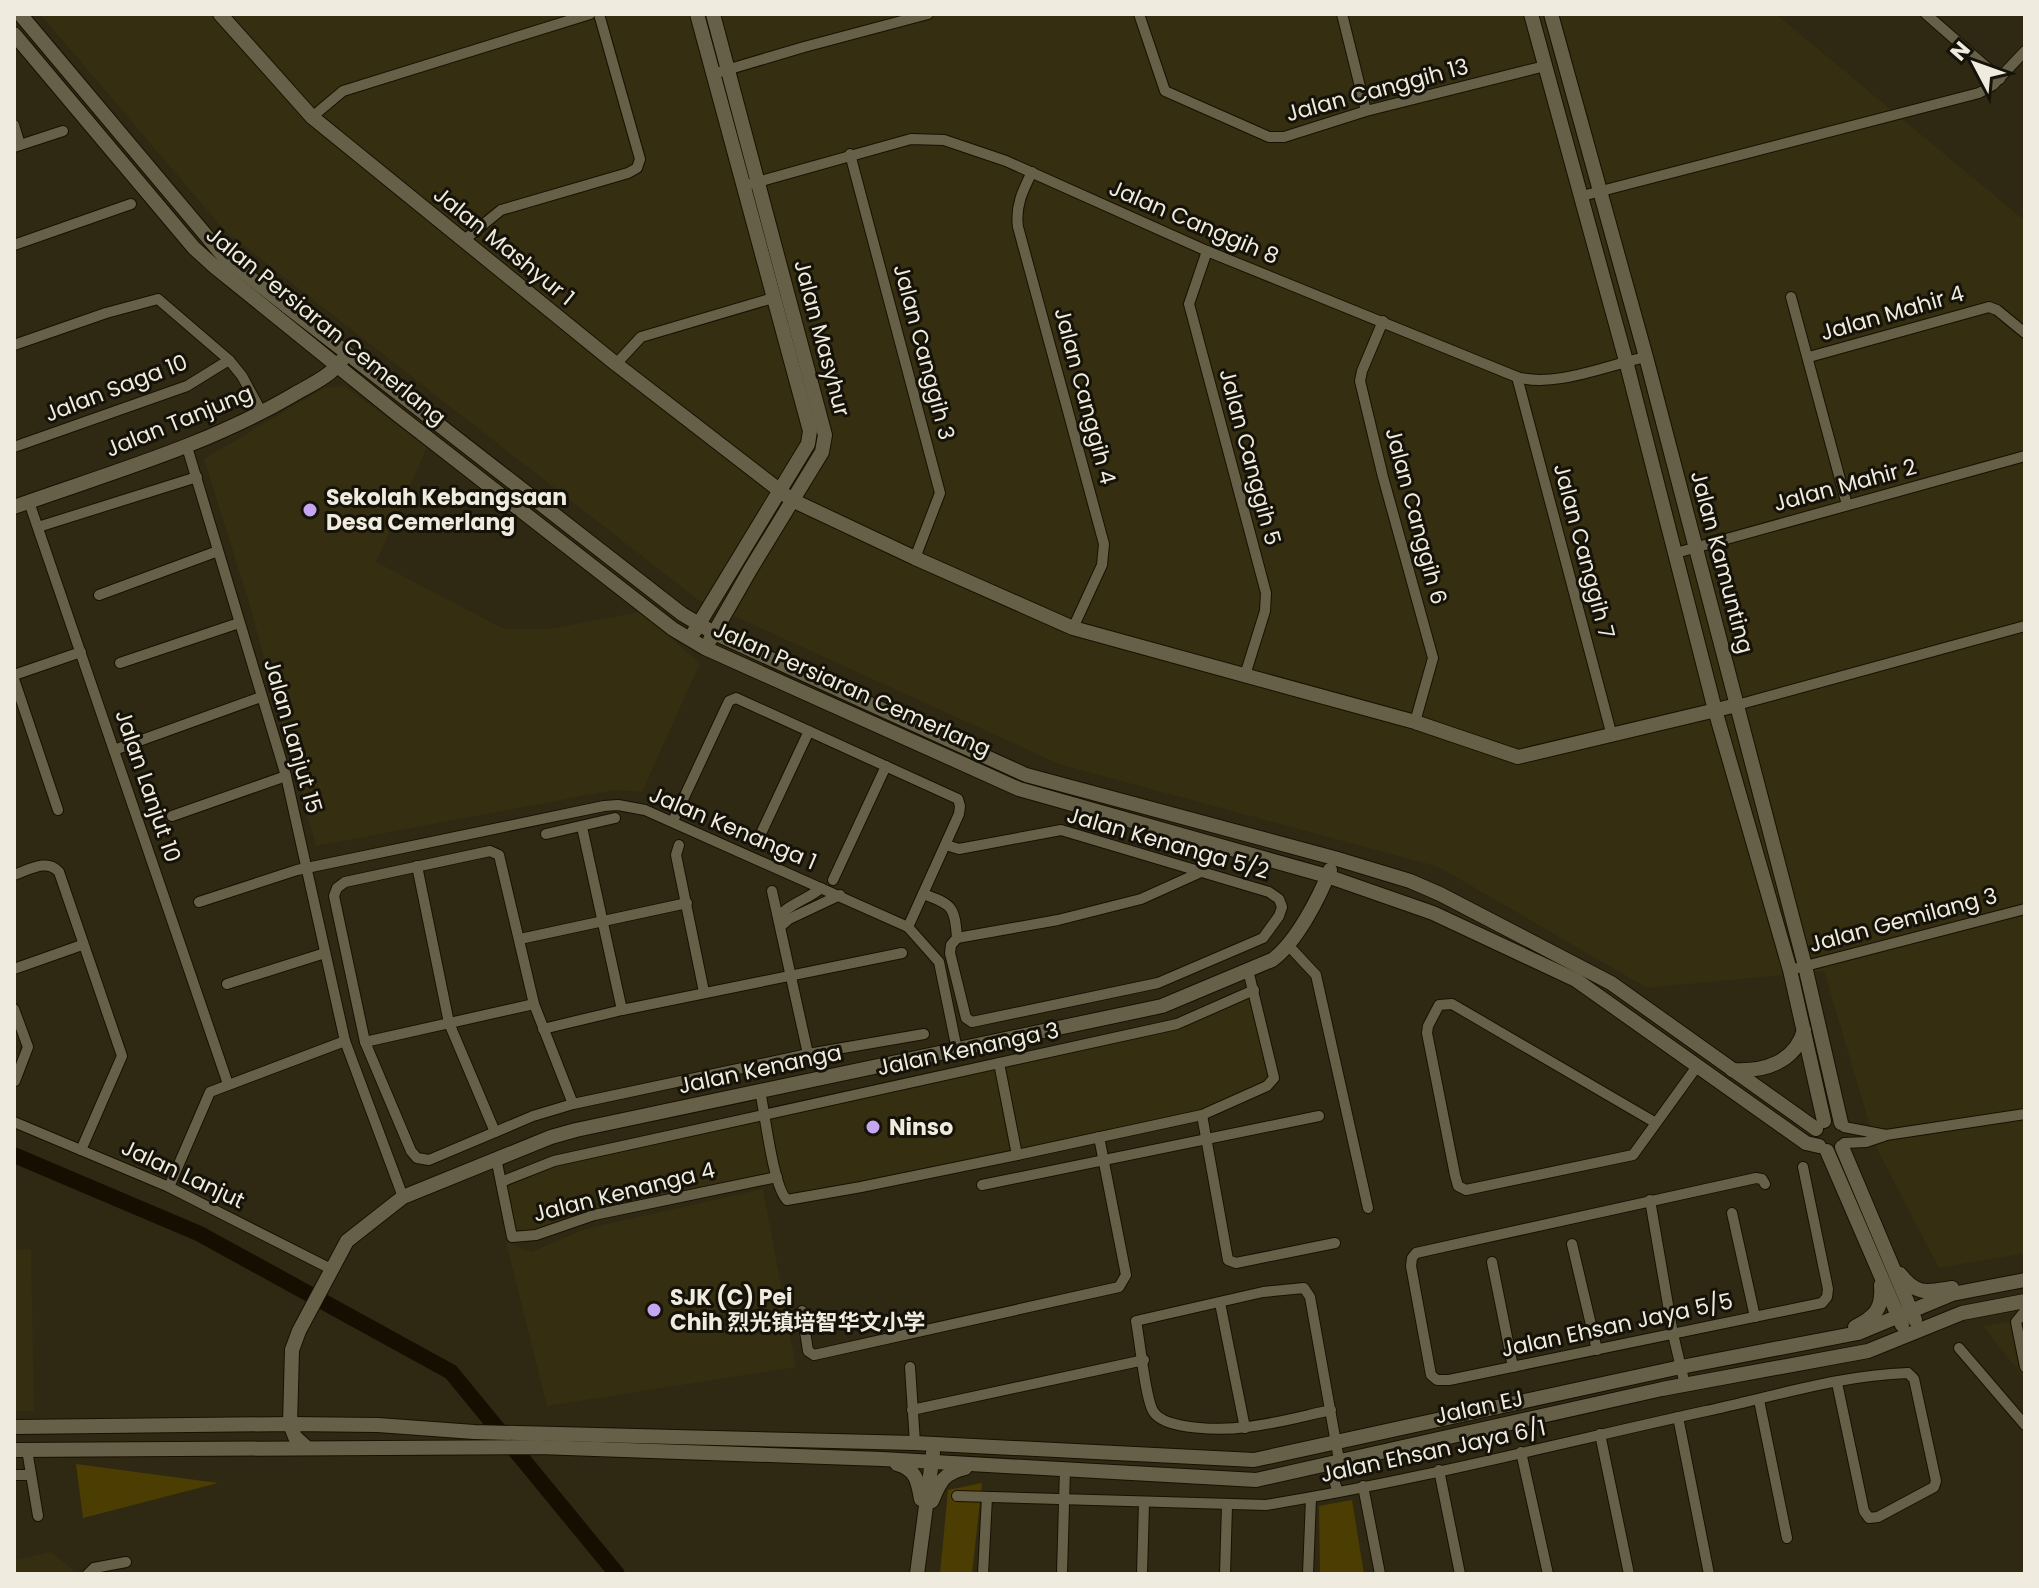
<svg xmlns="http://www.w3.org/2000/svg" width="2039" height="1588" viewBox="0 0 2039 1588" font-family="Poppins,'Noto Sans SC',sans-serif">
<rect width="100%" height="100%" fill="#2f2914"/>
<g fill="#362e11">
<polygon points="40,14 1776,14 2025,221 2025,1253 1939,1268 1877,1149 1824,971 1647,988 1439,867 1059,764 697,599 225,231"/>
<polygon points="344,386 427,447 376,562 504,629 549,629 640,612 700,663 642,792 614,790 316,846 248,599 204,459 324,388"/>
<polygon points="1251,995 1271,1073 1267,1082 1200,1113 895,1177 788,1196 779,1174 536,1231 514,1233 506,1184 556,1164 1179,1027"/>
<polygon points="763,1189 796,1367 547,1406 506,1242 531,1252 585,1229"/>
<polygon points="31,1249 34,1411 14,1411 14,1250"/>
<polygon points="2025,1318 2025,1379 1983,1326"/>
<polygon points="51,1552 75,1572 74,1574 14,1574 14,1560"/>
</g>
<g fill="#4c3d02">
<polygon points="76,1464 218,1483 83,1518"/>
<polygon points="982,1483 972,1574 940,1574 948,1490"/>
<polygon points="1352,1500 1364,1574 1320,1574 1319,1506"/>
</g>
<g fill="none" stroke-linecap="round" stroke-linejoin="round">
<polyline stroke="#160e00" stroke-width="16" points="14,1155 200,1234 451,1372 617,1574"/>
<g stroke="#171101" stroke-width="12">
<g id="street">
<polyline points="1139,14 1165,91 1269,137 1284,137 1366,111 1545,66"/>
<polyline points="1342,14 1366,111"/>
<polyline points="1926,14 2000,79"/>
<polyline points="713,74 804,47 928,14"/>
<polyline points="312,117 343,91 590,14"/>
<polyline points="14,125 20,145"/>
<polyline points="14,147 63,131"/>
<polyline points="850,154 940,493 915,558"/>
<path d="M1032 172C1023 190 1015 206 1018 227L1104 544 1102 565 1073 628"/>
<path d="M743 186 911 139 944 140 1006 161 1207 251 1517 377C1556 388 1607 365 1646 357"/>
<polyline points="1582,196 1979,93 1993,85 2025,51"/>
<polyline points="463,241 501,210 628,173 637,168 640,159 599,14"/>
<polyline points="14,245 131,204"/>
<polyline points="1207,251 1189,304 1266,593 1265,611 1245,675"/>
<polyline points="1791,297 1847,505"/>
<polyline points="1383,321 1362,371 1360,381 1383,477 1433,658 1415,722"/>
<polyline points="14,345 106,313 158,299 229,360 242,376 262,413"/>
<polyline points="1809,357 1989,307 1997,310 2025,333"/>
<polyline points="616,364 641,337 773,298"/>
<polyline points="1517,377 1612,736"/>
<polyline points="14,447 187,386 229,360"/>
<polyline points="187,447 286,776 345,1041 403,1197"/>
<polyline points="29,502 228,1084"/>
<polyline points="38,527 197,477"/>
<polyline points="1676,553 2025,456"/>
<polyline points="99,595 218,551"/>
<polyline points="120,663 239,623"/>
<polyline points="14,675 81,652"/>
<polyline points="14,679 58,810"/>
<polyline points="1737,705 2025,626"/>
<polyline points="114,750 261,697"/>
<polyline points="172,816 286,776"/>
<polyline points="673,821 729,701 736,698 958,799 960,806 959,814 908,927"/>
<polyline points="582,827 622,1010"/>
<polyline points="546,834 615,818"/>
<polyline points="756,844 809,731"/>
<polyline points="679,845 676,855 704,992"/>
<polyline points="417,866 449,1023 495,1132"/>
<path d="M14 875C29 870 47 858 59 872L122 1056 81 1150"/>
<polyline points="833,880 886,766"/>
<polyline points="772,891 808,1054"/>
<path d="M923 894C952 904 955 907 957 938L951 945 950 953 966 1018 972 1022 1158 983 1263 938 1279 916 1282 907 1279 899 1269 892 1061 830 959 849 946 845"/>
<polyline points="199,902 297,870 604,806 618,805 645,810 908,927 939,962 957,1050"/>
<path d="M779 917C788 904 809 899 821 888"/>
<polyline points="781,926 789,919 840,895"/>
<polyline points="957,938 1058,920 1141,899 1201,872"/>
<polyline points="520,939 687,903"/>
<polyline points="1288,945 1316,975 1368,1208"/>
<polyline points="14,969 82,945"/>
<polyline points="1790,970 2025,909"/>
<polyline points="227,984 325,953"/>
<polyline points="14,1009 28,1047 15,1081"/>
<polyline points="543,1029 622,1010 902,953"/>
<polyline points="365,1042 534,1004"/>
<polyline points="999,1063 1017,1155 1202,1115 1267,1086 1274,1078 1248,970"/>
<path d="M760 1091C765 1113 773 1187 787 1200L861 1187 1017 1155"/>
<polyline points="573,1104 534,1004 499,855 490,851 345,882 337,888 334,896 365,1042 411,1151 417,1158 429,1160 533,1116 573,1104 808,1054 924,1034"/>
<polyline points="1202,1115 1228,1260 1236,1263 1335,1243"/>
<polyline points="14,1122 169,1187 331,1269"/>
<polyline points="1656,1123 1452,1004 1439,1005 1428,1026 1427,1033 1455,1175 1458,1186 1466,1190 1633,1155 1698,1065"/>
<polyline points="1844,1127 1886,1135 2025,1114"/>
<polyline points="1844,1143 1866,1142 1884,1136"/>
<polyline points="496,1158 512,1237 536,1235 594,1215 777,1177"/>
<polyline points="501,1182 554,1161 1177,1024 1254,990"/>
<polyline points="1765,1184 1762,1179 1756,1178 1416,1253 1412,1258 1411,1266 1431,1375 1437,1380 1449,1380 1822,1303 1827,1297 1828,1289 1803,1167"/>
<polyline points="982,1185 1319,1116"/>
<polyline points="169,1187 210,1092 345,1041"/>
<polyline points="1650,1200 1673,1334 1685,1385"/>
<polyline points="1732,1213 1755,1317"/>
<polyline points="1572,1244 1597,1350"/>
<polyline points="1492,1262 1513,1367"/>
<polyline points="1220,1303 1245,1428"/>
<polyline points="802,1311 808,1351 814,1355 1119,1287 1126,1275 1099,1137"/>
<polyline points="2025,1311 2016,1322 2025,1367"/>
<polyline points="1959,1348 2025,1425"/>
<polyline points="910,1367 915,1443"/>
<polyline points="1759,1400 1787,1538"/>
<polyline points="912,1410 1144,1360"/>
<path d="M1331 1410C1303 1416 1275 1424 1246 1427 1226 1430 1164 1431 1153 1411 1145 1397 1140 1341 1136 1321L1263 1292 1304 1288 1310 1297 1339 1460"/>
<polyline points="1678,1417 1709,1574"/>
<polyline points="1600,1434 1629,1574"/>
<polyline points="27,1450 38,1516"/>
<polyline points="1521,1452 1548,1574"/>
<polyline points="1328,1463 1338,1492"/>
<polyline points="1439,1470 1460,1574"/>
<polyline points="14,1475 30,1475"/>
<polyline points="1363,1486 1380,1574"/>
<path d="M957 1496 1266 1505C1414 1481 1560 1443 1706 1411 1772 1397 1840 1375 1908 1373L1914 1379 1936 1481 1934 1487 1878 1517 1869 1518 1864 1511 1837 1383"/>
<polyline points="88,1574 94,1568 126,1562"/>
<polyline points="983,1574 987,1497"/>
<polyline points="1062,1574 1065,1468"/>
<polyline points="1142,1574 1144,1503"/>
<polyline points="1225,1574 1227,1505"/>
<polyline points="1308,1574 1311,1498"/>
</g>
</g>
<g stroke="#171101" stroke-width="16">
<g id="secondary">
<polyline points="20,14 225,258 682,614 714,633 1026,775 1334,858 1410,881 1440,894 1611,983 1816,1129"/>
<polyline points="220,14 312,117 616,364 792,500 915,558 1073,628 1415,722 1518,757 1737,705"/>
<polyline points="1531,14 1626,361 1715,710 1790,970 1824,1121"/>
<polyline points="1551,14 1646,357 1805,966 1841,1123"/>
<polyline points="14,34 194,248 215,267 397,414 673,629 705,648 1019,789 1327,876 1433,913 1576,980 1806,1143 1819,1146"/>
<path d="M14 507C109 473 206 446 293 395 310 385 331 376 342 360"/>
<polyline points="694,632 808,444 810,431 697,14"/>
<polyline points="710,640 750,570 822,452 825,435 713,14"/>
<path d="M1732 1070C1763 1072 1795 1063 1804 1030"/>
<polyline points="1842,1147 1915,1320"/>
<polyline points="1827,1151 1902,1325"/>
<path d="M1900 1274C1917 1296 1927 1292 1952 1288"/>
<path d="M1855 1327C1875 1317 1883 1309 1881 1285"/>
<polyline points="14,1427 290,1424 378,1425 474,1432 915,1443 1254,1460 1681,1367 1858,1333 1952,1294 2025,1280"/>
<path d="M306 1447 295 1437 290 1424 292 1350 299 1331 347 1241 403 1197 551 1137 576 1130 1162 1006 1272 960C1296 943 1319 898 1330 870"/>
<polyline points="14,1450 539,1447 882,1459 1256,1480 1662,1389 1868,1351 1962,1313 2025,1301"/>
<path d="M897 1464C916 1469 918 1481 921 1499"/>
<path d="M932 1501C940 1481 944 1473 965 1468"/>
<polyline points="917,1574 933,1453"/>
</g>
</g>
<use href="#street" stroke="#676049" stroke-width="10"/>
<use href="#secondary" stroke="#676049" stroke-width="14"/>
</g>
<g fill="#c5a6f0" stroke="#151209" stroke-width="3">
<circle cx="310" cy="510" r="8"/>
<circle cx="873" cy="1127" r="8"/>
<circle cx="654" cy="1310" r="8"/>
</g>
<g text-anchor="middle" dominant-baseline="central" stroke-width="6" stroke-linejoin="round" paint-order="stroke">
<g font-size="22" fill="#efebde" stroke="#151209">
<text transform="translate(1377 90) rotate(-15)">Jalan Canggih 13</text>
<text transform="translate(1194 222) rotate(23)">Jalan Canggih 8</text>
<text transform="translate(504 246) rotate(39)">Jalan Mashyur 1</text>
<text transform="translate(1892 313) rotate(-16)">Jalan Mahir 4</text>
<text transform="translate(326 326) rotate(39)">Jalan Persiaran Cemerlang</text>
<text transform="translate(822 338) rotate(75)">Jalan Masyhur</text>
<text transform="translate(924 352) rotate(75)">Jalan Canggih 3</text>
<text transform="translate(116 388) rotate(-21)">Jalan Saga 10</text>
<text transform="translate(1085 396) rotate(75)">Jalan Canggih 4</text>
<text transform="translate(179 421) rotate(-22)">Jalan Tanjung</text>
<text transform="translate(1250 457) rotate(75)">Jalan Canggih 5</text>
<text transform="translate(1845 485) rotate(-15)">Jalan Mahir 2</text>
<text transform="translate(1416 516) rotate(75)">Jalan Canggih 6</text>
<text transform="translate(1584 551) rotate(75)">Jalan Canggih 7</text>
<text transform="translate(1722 562) rotate(75)">Jalan Kamunting</text>
<text transform="translate(852 689) rotate(24)">Jalan Persiaran Cemerlang</text>
<text transform="translate(293 736) rotate(74)">Jalan Lanjut 15</text>
<text transform="translate(148 786) rotate(71)">Jalan Lanjut 10</text>
<text transform="translate(733 828) rotate(23)">Jalan Kenanga 1</text>
<text transform="translate(1168 843) rotate(16)">Jalan Kenanga 5/2</text>
<text transform="translate(1903 920) rotate(-15)">Jalan Gemilang 3</text>
<text transform="translate(968 1049) rotate(-12)">Jalan Kenanga 3</text>
<text transform="translate(760 1069) rotate(-12)">Jalan Kenanga</text>
<text transform="translate(183 1174) rotate(25)">Jalan Lanjut</text>
<text transform="translate(624 1192) rotate(-14)">Jalan Kenanga 4</text>
<text transform="translate(1617 1325) rotate(-12)">Jalan Ehsan Jaya 5/5</text>
<text transform="translate(1479 1407) rotate(-12)">Jalan EJ</text>
<text transform="translate(1433 1451) rotate(-12)">Jalan Ehsan Jaya 6/1</text>
</g>
<g font-size="22" font-weight="bold" fill="#efebde" stroke="#151209" text-anchor="start">
<text x="326" y="497">Sekolah Kebangsaan<tspan x="326" dy="25">Desa Cemerlang</tspan></text>
<text x="889" y="1127">Ninso</text>
<text x="670" y="1297">SJK (C) Pei<tspan x="670" dy="25">Chih 烈光镇培智华文小学</tspan></text>
</g>
</g>
<rect width="2039" height="1588" fill="none" stroke="#efebde" stroke-width="32"/>
<g transform="translate(1975 64) rotate(311)" stroke="#151209" stroke-width="6" paint-order="stroke">
<path d="M0-6L14 30L0 20L-14 30Z" fill="#efebde"/>
<text y="-12" font-size="22" font-weight="bold" text-anchor="middle" fill="#efebde">N</text>
</g>
</svg>
